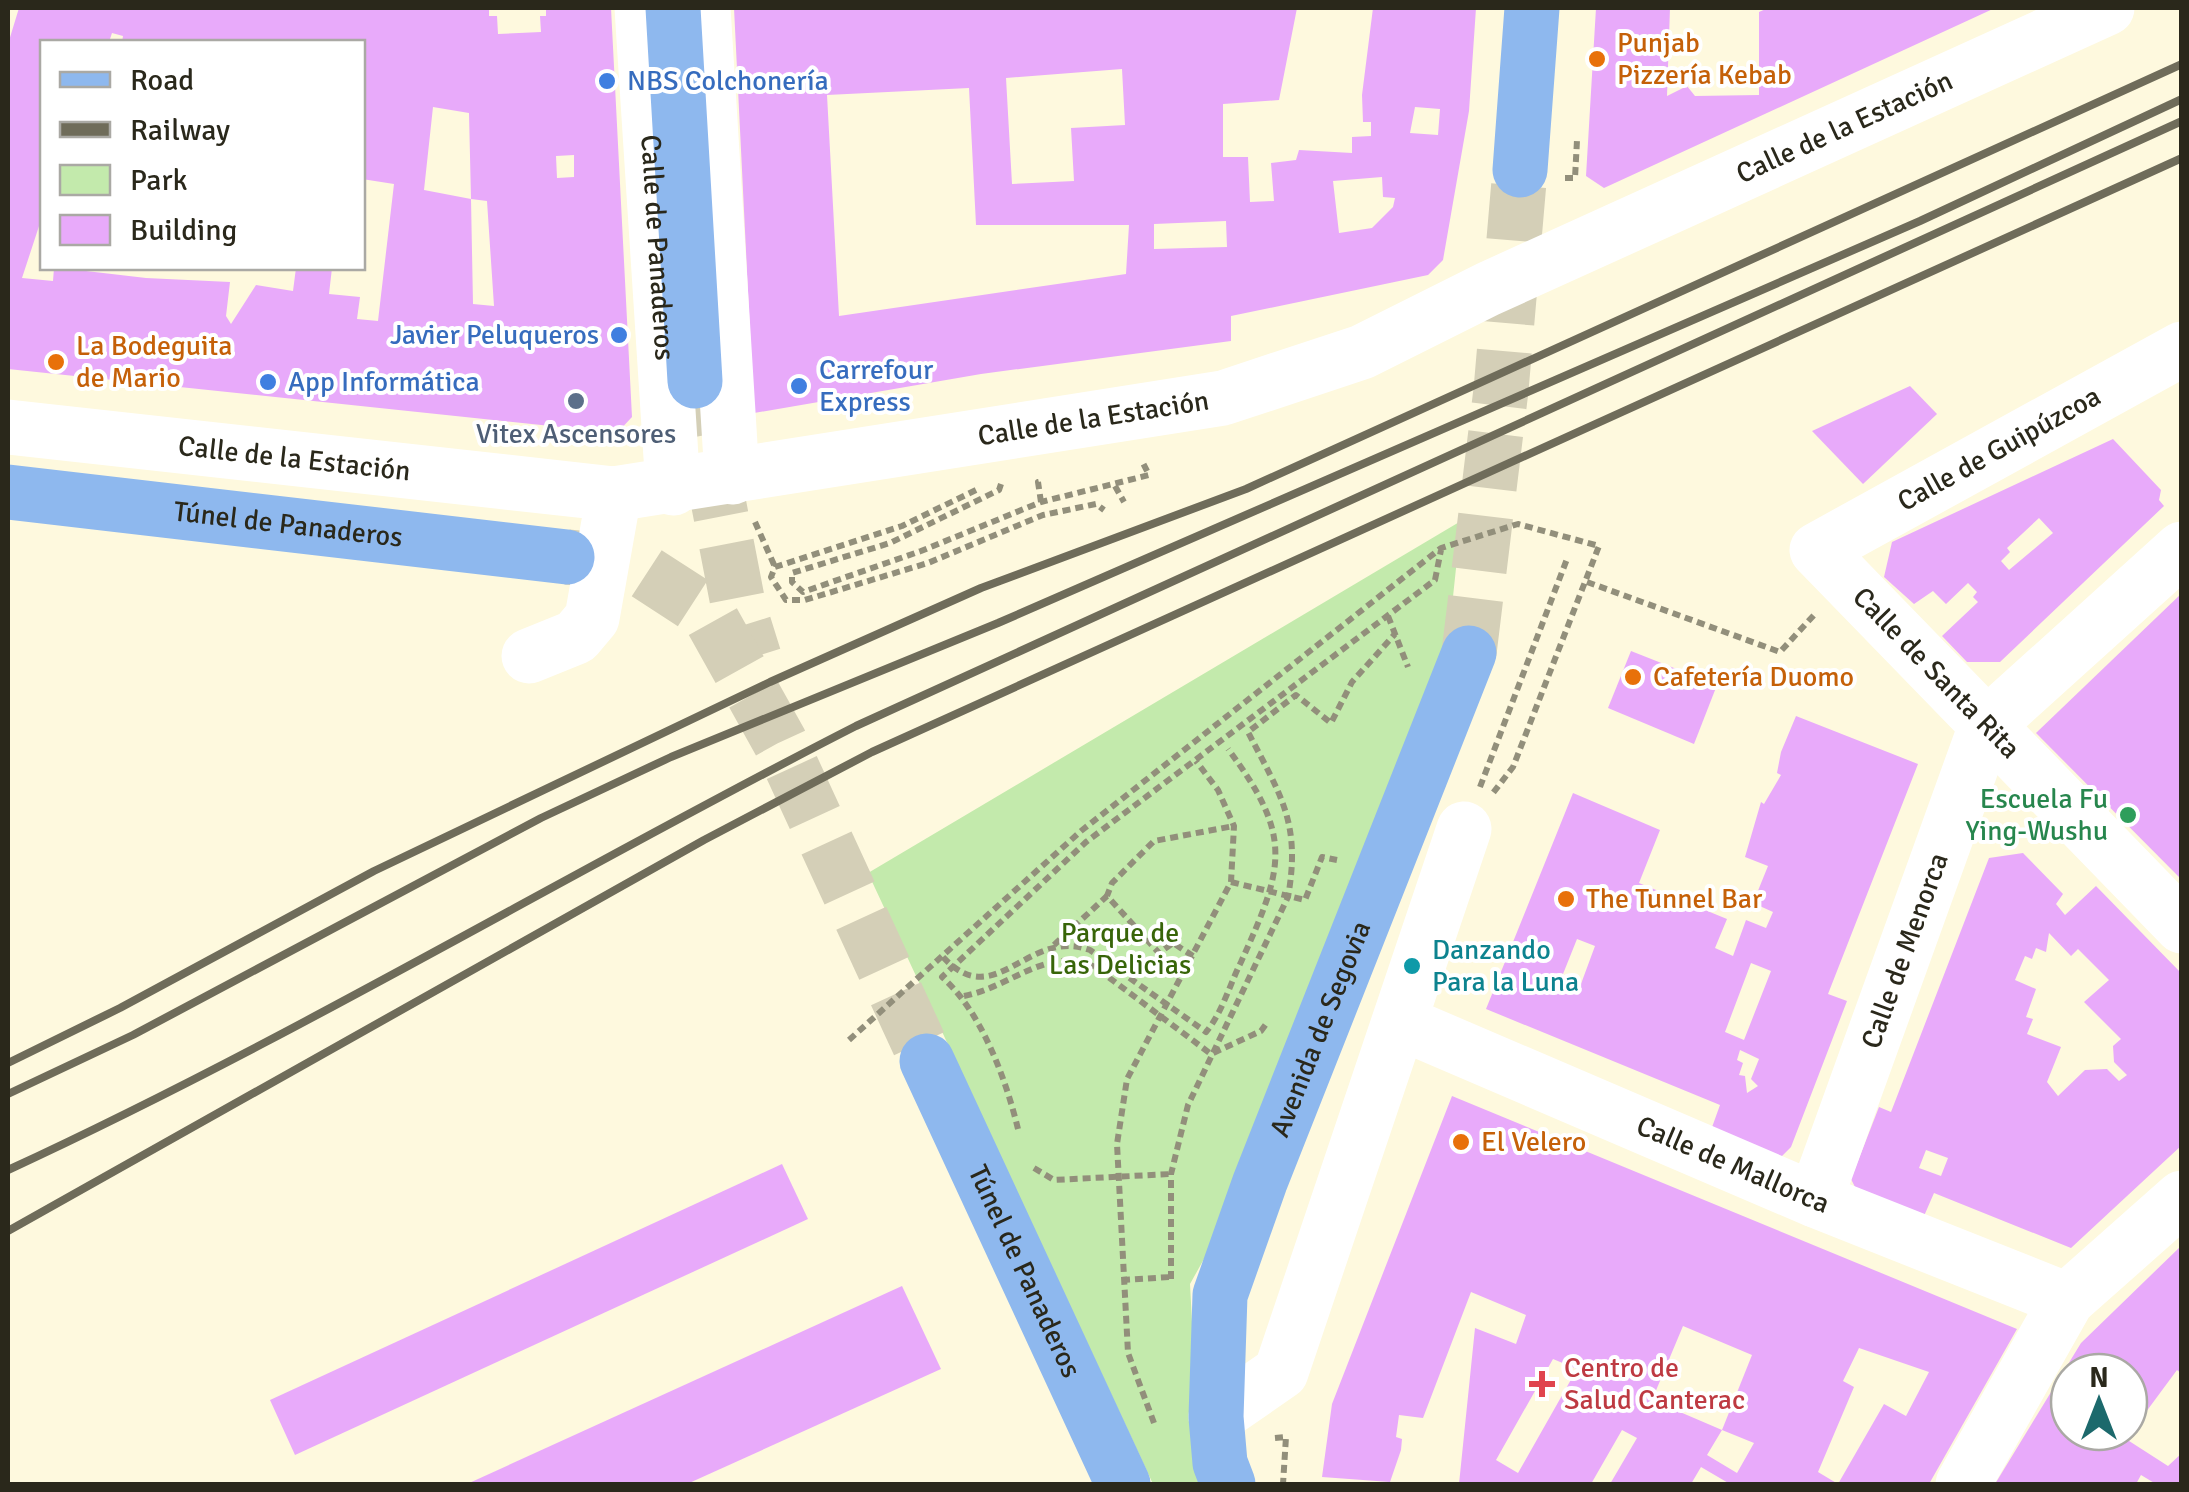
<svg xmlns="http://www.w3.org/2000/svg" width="2189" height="1492" viewBox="0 0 2189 1492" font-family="Signika,sans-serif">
<rect width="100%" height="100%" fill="#fef9de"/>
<polygon fill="#c3eaac" points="1461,521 1448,644 1219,1232 1190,1284 1198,1436 1211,1484 1153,1484 868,873"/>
<g fill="#e8aafa" fill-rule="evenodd">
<path d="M19 8H489V16H497L498 34 541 32 540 16H546V8H611L632 417 617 433 8 369V44ZM112 33 123 36 122 42H362V179L394 184 378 321 357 319 360 297 329 294 332 268H296L293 291 256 285 231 324 226 316 230 282 146 278 86 271V268H54L53 281 22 278 42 217V42H109ZM433 107 469 113 471 199 487 201 494 306 473 304 471 199 424 190ZM574 155V177L557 178 556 156Z"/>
<path d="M734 8H1297L1279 100 1223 104V157H1248L1250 202 1274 201 1271 163 1296 160 1299 150 1352 153V137L1371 136V122H1363L1362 95 1373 8H1476L1469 111 1443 260 1428 275 1231 316V341L981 374 754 413ZM1122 69 1125 125 1071 128 1074 181 1012 184 1006 78ZM969 88 976 225H1129L1126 274 839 316 827 95ZM1415 107 1440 109 1438 135 1410 133ZM1382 177 1383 197 1395 198 1393 207 1372 228 1339 233 1333 181ZM1226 221 1227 247 1154 249V224Z"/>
<polygon points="1596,8 1670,8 1667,96 1687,86 1695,96 1759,95 1759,12 1768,8 1995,8 1604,188 1586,176"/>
<polygon points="1910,386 1937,414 1863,484 1812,431"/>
<path d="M2113 439 2161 490 2159 500 2164 506 2000 662H1967L1942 636 1978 602 1973 597 1977 592 1968 583 1946 604 1933 591 1914 604 1884 577 1892 542ZM2039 518 2053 533 2009 570 2001 561 2010 552 2007 548Z"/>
<polygon points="2182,593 2182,880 2036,733"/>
<polygon points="1631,651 1717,685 1694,744 1608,708"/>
<path d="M1796 716 1918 764 1828 994 1847 1001 1791 1147 1781 1157 1711 1130 1720 1105 1486 1009 1573 793 1660 830 1639 883 1727 919 1715 948 1733 956 1746 920 1766 928 1773 912 1753 903 1768 866 1745 857 1761 802 1764 804 1781 775 1777 773 1781 752ZM1577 939 1595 946 1578 992 1559 984ZM1751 963 1771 971 1744 1040 1725 1032ZM1740 1050 1759 1059 1751 1079 1758 1086 1747 1093 1745 1076 1739 1075 1743 1063 1737 1060Z"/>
<path d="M2023 853 2063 894 2056 904 2065 915 2096 886 2182 974V1145L2071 1248 1934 1193 1924 1216 1856 1189 1851 1179 1879 1107 1891 1112 1989 858ZM2049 933 2071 956 2078 949 2109 980 2084 1002 2121 1039 2113 1046 2114 1062 2127 1075 2119 1081 2107 1069 2085 1070 2058 1096 2047 1082 2061 1047 2027 1034 2033 1019 2026 1017 2036 989 2015 980 2025 956 2032 959 2036 948 2046 952ZM1926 1150 1948 1158 1941 1176 1919 1168Z"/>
<path d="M1452 1096 2017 1329 1929 1484H1838L1884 1404 1906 1416 1929 1372 1859 1348 1843 1381 1854 1387 1818 1472 1838 1484H1730L1701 1467 1691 1484H1610L1637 1438 1622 1430 1591 1484H1459L1475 1328 1516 1344 1526 1315 1471 1292 1423 1418 1399 1415 1396 1437 1402 1439 1401 1450 1390 1482 1322 1477 1332 1404ZM1683 1326 1752 1355 1722 1430 1754 1443 1737 1473 1707 1455 1722 1430 1652 1400ZM1553 1359 1577 1369 1518 1473 1496 1460Z"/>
<polygon points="782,1164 808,1219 295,1455 270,1400"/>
<path d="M2182 1245V1374L2177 1370 2126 1439 2168 1466 2182 1453V1484H2156L2141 1475 2136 1484H1995L2081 1343ZM2069 1372H2129V1432H2069Z"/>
<polygon points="902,1286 941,1369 687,1484 467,1484"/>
</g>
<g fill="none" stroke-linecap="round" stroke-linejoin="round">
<g stroke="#d4cfb7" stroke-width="55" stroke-dasharray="55 28" stroke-linecap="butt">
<polyline points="695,381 739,609 754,657"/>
<polyline points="567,557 631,563 708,613 780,742 927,1061"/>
<polyline points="1469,653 1501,390 1520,170"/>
</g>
<g stroke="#928f7b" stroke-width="6" stroke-dasharray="8 5" stroke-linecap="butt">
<polyline points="1565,178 1575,178 1577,140"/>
<polyline points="1001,484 999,490 890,543 792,573 792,582 803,592 921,551 1041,502 1149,475 1143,463"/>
<polyline points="1115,486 1124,502"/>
<polyline points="976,490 902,526 775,567 771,577 786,600 805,600 928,563 1043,515 1096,504 1104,510"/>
<polyline points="1041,502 1038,482 1043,481"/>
<polyline points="755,522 775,567"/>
<polyline points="1587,582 1780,652 1814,615"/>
<polyline points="1388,616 1408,667"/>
<polyline points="1480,787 1567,559"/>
<polyline points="1231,882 1305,900 1322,857 1337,860"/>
<polyline points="1054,945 1107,896"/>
<polyline points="1193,956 1173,943 1159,953 1107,896 1112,883 1154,841 1234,826"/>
<path d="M943 957C996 1014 1027 927 1090 950L1206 1032C1222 1013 1230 984 1241 962 1284 867 1294 837 1228 749"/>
<path d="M964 996C1012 987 1047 945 1095 967L1211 1054 1261 1031 1266 1024"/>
<polyline points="849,1040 1081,831 1441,548 1518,524 1599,546 1513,767 1493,793"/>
<path d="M1018 1129C1006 1079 981 1011 942 977L1086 842 1435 580 1441 550"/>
<polyline points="1034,1168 1054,1180 1171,1174"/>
<path d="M1171 1279V1174L1188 1105 1288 897C1301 823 1281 796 1248 732L1296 695 1331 723 1352 682 1395 634"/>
<polyline points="1122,1280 1171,1277"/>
<polyline points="1154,1423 1128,1353 1117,1144 1127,1079 1231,882 1234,826 1218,790 1196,761"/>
<polyline points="1275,1438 1286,1437 1283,1484"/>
</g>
<g stroke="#fff" stroke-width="55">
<path id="s1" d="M642 8 673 488"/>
<polyline points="703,8 732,477"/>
<path id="s2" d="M2182 349 1817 550 2182 926"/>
<path id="s3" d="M8 427 614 494 1223 398 1362 352 1488 289 2107 8"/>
<polyline points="529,656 576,637 592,618 614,494"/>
<path id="s4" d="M1402 1023 1815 1200 2067 1300"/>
<path id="s5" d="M1815 1200 1986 726 2182 549"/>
<polyline points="1216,1417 1281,1372 1464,829"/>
<polyline points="1963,1484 2067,1300 2182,1198"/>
</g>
<g stroke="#8eb8ee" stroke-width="55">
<polyline points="673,8 695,381"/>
<polyline points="1520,170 1532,8"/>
<path id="s6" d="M8 492 567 557"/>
<path id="s7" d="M927 1061 1123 1484"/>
<path id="s8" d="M1228 1484 1220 1463 1216 1417 1220 1295 1260 1182 1469 653"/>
</g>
<g stroke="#6f6c5a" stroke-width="8">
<polyline points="8,1063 120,1008 374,871 770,682 981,588 1246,489 2182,64"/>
<polyline points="8,1094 133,1035 541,818 671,757 998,623 1920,221 2182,99"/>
<path d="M8 1170C298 1036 571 871 856 726L2182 121"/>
<polyline points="8,1231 704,840 872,752 2182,158"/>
</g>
</g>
<g fill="#e8710a" stroke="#fff" stroke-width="4">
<circle cx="1597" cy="59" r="10"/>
<circle cx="56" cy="362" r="10"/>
<circle cx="1633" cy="677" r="10"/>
<circle cx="1566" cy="899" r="10"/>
<circle cx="1461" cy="1142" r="10"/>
</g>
<g fill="#3f7fe0" stroke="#fff" stroke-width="4">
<circle cx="607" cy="81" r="10"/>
<circle cx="619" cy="335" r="10"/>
<circle cx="268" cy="382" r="10"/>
<circle cx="799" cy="386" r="10"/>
</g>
<circle fill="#5c6f8a" stroke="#fff" stroke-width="4" cx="576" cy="401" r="10"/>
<circle fill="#2e9e5b" stroke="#fff" stroke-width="4" cx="2128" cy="815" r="10"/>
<circle fill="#0f9aa8" stroke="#fff" stroke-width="4" cx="1412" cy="966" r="10"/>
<path fill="#e0444e" stroke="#fff" stroke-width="4" d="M1537 1369h10v10h10v10h-10v10h-10v-10h-10v-10h10z"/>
<g text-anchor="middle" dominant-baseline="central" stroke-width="8" stroke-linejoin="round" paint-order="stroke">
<g font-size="28" fill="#c56008" stroke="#fff" text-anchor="start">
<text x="1617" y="43">Punjab<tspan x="1617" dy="32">Pizzería Kebab</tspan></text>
<text x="76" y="346">La Bodeguita<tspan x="76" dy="32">de Mario</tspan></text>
<text x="1653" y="677">Cafetería Duomo</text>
<text x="1586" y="899">The Tunnel Bar</text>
<text x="1481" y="1142">El Velero</text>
</g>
<g font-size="28" fill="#366cbe" stroke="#fff" text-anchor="start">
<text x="627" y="81">NBS Colchonería</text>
<text x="599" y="335" text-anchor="end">Javier Peluqueros</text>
<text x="819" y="370">Carrefour<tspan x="819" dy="32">Express</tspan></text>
<text x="288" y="382">App Informática</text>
</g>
<g font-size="28" fill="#2a281b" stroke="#fff">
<text stroke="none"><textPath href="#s3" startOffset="1905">Calle de la Estación</textPath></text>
<text stroke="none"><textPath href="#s1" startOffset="240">Calle de Panaderos</textPath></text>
<text stroke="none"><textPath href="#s3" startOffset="1095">Calle de la Estación</textPath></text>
<text transform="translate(1999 449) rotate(-29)">Calle de Guipúzcoa</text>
<text stroke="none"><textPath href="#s3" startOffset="288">Calle de la Estación</textPath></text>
<text stroke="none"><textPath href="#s6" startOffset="282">Túnel de Panaderos</textPath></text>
<text stroke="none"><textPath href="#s2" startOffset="588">Calle de Santa Rita</textPath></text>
<text stroke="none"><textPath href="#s5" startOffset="265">Calle de Menorca</textPath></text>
<text stroke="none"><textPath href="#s8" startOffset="475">Avenida de Segovia</textPath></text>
<text stroke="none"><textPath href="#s4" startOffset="360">Calle de Mallorca</textPath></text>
<text stroke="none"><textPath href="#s7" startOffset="232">Túnel de Panaderos</textPath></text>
</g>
<g font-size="28" fill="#4e5e75" stroke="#fff">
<text x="576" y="434">Vitex Ascensores</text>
</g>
<g font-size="28" fill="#27864d" stroke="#fff" text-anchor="end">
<text x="2108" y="799">Escuela Fu<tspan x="2108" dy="32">Ying-Wushu</tspan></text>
</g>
<g font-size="28" fill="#386509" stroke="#fff">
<text x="1120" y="933">Parque de<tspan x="1120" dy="32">Las Delicias</tspan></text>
</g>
<g font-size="28" fill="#0d838f" stroke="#fff" text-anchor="start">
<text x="1432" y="950">Danzando<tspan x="1432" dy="32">Para la Luna</tspan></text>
</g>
<g font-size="28" fill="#be3a42" stroke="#fff" text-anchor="start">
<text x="1564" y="1368">Centro de<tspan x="1564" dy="32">Salud Canterac</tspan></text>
</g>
</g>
<rect width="2189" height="1492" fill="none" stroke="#2a281b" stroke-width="20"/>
<rect x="40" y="40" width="325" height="230" fill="#ffffff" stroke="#aaa9a4" stroke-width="2.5"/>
<rect x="60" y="72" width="50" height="15" fill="#8eb8ee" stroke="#aaa9a4" stroke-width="2.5"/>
<text x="130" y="90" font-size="30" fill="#2a281b">Road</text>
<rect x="60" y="122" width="50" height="15" fill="#6f6c5a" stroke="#aaa9a4" stroke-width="2.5"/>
<text x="130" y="140" font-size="30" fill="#2a281b">Railway</text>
<rect x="60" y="165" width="50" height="30" fill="#c3eaac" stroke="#aaa9a4" stroke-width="2.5"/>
<text x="130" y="190" font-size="30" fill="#2a281b">Park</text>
<rect x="60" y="215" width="50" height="30" fill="#e8aafa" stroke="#aaa9a4" stroke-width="2.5"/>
<text x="130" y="240" font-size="30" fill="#2a281b">Building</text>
<g transform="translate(2099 1402)"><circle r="48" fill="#ffffff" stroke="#aaa9a4" stroke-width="2.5"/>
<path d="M0-8L18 38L0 25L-18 38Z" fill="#1c696c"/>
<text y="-15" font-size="28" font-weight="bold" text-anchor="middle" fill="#2a281b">N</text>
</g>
</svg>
